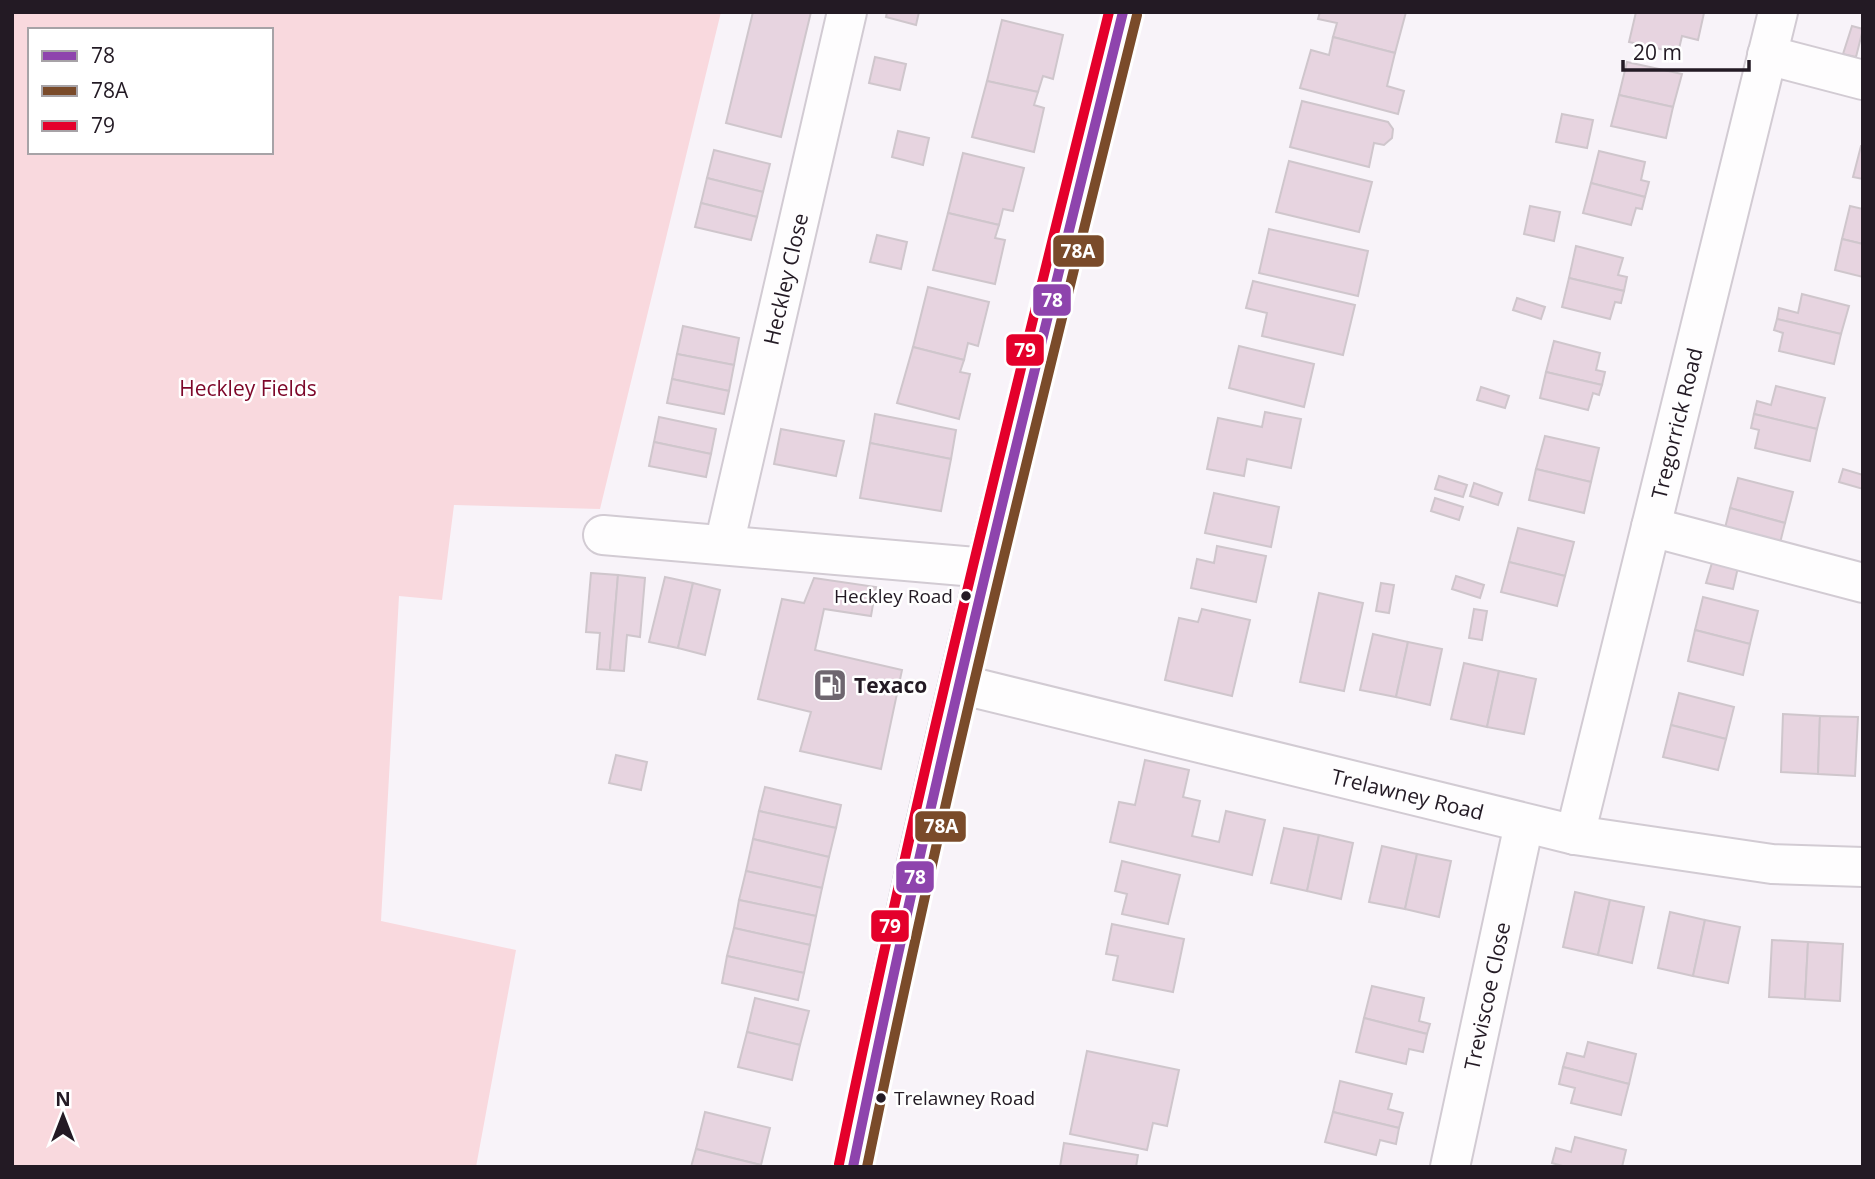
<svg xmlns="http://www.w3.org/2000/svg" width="1875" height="1179" viewBox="0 0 1875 1179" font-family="'Open Sans',sans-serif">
<rect width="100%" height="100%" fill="#f8f3f9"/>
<path fill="#f9d9de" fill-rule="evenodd" d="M12 12H721L600 509 454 505 442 600 399 596 381 921 516 950 476 1167H12ZM30 30H271V152H30Z"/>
<g fill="#e7d4e0" stroke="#cfc6cc" stroke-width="2">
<polygon points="753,12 811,12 781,137 726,123"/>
<polygon points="887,12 919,12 916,25 886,17"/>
<polygon points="1320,12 1406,12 1395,53 1333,37 1337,23 1318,19"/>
<polygon points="1636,12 1701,12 1704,13 1698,40 1682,36 1678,53 1629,42"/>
<polygon points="1002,20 1063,35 1053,79 1043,76 1038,92 987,81"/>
<polygon points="1852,26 1863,29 1856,57 1843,54"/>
<polygon points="1333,37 1395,53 1387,86 1404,91 1398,114 1300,88 1311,50 1329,55"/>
<polygon points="875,57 906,64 900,90 869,83"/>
<polygon points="1627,62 1682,74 1673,107 1619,95"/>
<polygon points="987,81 1038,92 1034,105 1044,108 1034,152 972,137"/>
<polygon points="1619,95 1673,107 1666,138 1611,126"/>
<polygon points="1302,101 1388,122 1393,129 1392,138 1384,145 1374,143 1369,167 1290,147"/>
<polygon points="1562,114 1593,120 1587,148 1556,142"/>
<polygon points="898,131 929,138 923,165 892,157"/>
<polygon points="1861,146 1863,146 1863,179 1853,177"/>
<polygon points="714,150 770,164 763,192 707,178"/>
<polygon points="1599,151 1645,162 1641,180 1649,182 1645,197 1591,183"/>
<polygon points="963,153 1024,168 1013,211 1003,209 999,225 948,213"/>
<polygon points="1289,161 1372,182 1359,232 1276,212"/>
<polygon points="707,178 763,192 757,217 701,203"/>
<polygon points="1591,183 1645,197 1642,209 1636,208 1631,225 1583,213"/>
<polygon points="701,203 757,217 751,240 695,227"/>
<polygon points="1530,206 1560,212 1554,241 1524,234"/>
<polygon points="1850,206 1863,209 1863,244 1842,239"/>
<polygon points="948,213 999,225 995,238 1005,240 995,284 933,270"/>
<polygon points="1269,229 1368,251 1358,296 1259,273"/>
<polygon points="877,235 907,242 901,269 870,262"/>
<polygon points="1842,239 1863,244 1863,277 1835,270"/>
<polygon points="1576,246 1623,258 1618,275 1627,277 1624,291 1569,278"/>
<polygon points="1569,278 1624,291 1621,303 1615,302 1610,319 1562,307"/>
<polygon points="1253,281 1355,305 1343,355 1262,336 1267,313 1246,308"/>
<polygon points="928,287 989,302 978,346 968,343 964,360 913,347"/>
<polygon points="1802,294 1849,306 1841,334 1777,319 1779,308 1798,313"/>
<polygon points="1517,298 1545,307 1541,319 1513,310"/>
<polygon points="1777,319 1841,334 1834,364 1779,351 1783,333 1774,330"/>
<polygon points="683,326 739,338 734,365 677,354"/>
<polygon points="1554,341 1600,353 1596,370 1605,372 1602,385 1546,372"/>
<polygon points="1239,346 1314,364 1304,407 1229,388"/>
<polygon points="913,347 964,360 960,372 970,374 959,419 897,403"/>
<polygon points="677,354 734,365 729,391 672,379"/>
<polygon points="1546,372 1602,385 1599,395 1593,393 1588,410 1540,398"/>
<polygon points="672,379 729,391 724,414 667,403"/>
<polygon points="1776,386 1825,398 1817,429 1754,414 1757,401 1771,405"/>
<polygon points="1481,387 1509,396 1505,408 1477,400"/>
<polygon points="1265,412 1301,419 1291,468 1247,459 1244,476 1207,469 1218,418 1262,427"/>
<polygon points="875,414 956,430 951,459 870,443"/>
<polygon points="1754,414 1817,429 1810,461 1755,448 1759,430 1751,428"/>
<polygon points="659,417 716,429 711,454 654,442"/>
<polygon points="781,429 844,441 836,476 774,464"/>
<polygon points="1545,436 1599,448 1591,482 1536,469"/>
<polygon points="654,442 711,454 706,477 649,466"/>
<polygon points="870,443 951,459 941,511 860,498"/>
<polygon points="1536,469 1591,482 1584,513 1529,500"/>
<polygon points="1843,469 1863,475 1863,489 1839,482"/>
<polygon points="1439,476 1467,485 1463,497 1435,489"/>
<polygon points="1738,478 1793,492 1785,523 1730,508"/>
<polygon points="1474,483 1502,493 1498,505 1470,496"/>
<polygon points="1214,493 1279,507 1271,547 1205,533"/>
<polygon points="1435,498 1463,507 1459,520 1431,511"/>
<polygon points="1730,508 1785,523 1778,551 1723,536"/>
<polygon points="1518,528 1574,542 1565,576 1509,562"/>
<polygon points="1217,546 1266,556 1256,602 1191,588 1197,559 1214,563"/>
<polygon points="1714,556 1739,563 1733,589 1706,583"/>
<polygon points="1509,562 1565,576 1557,606 1501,592"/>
<polygon points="591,573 618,575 610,670 597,669 600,633 586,632"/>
<polygon points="618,575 645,578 640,637 627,635 624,671 610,670"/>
<polygon points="1456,576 1484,585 1480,598 1452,589"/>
<polygon points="665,577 693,583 678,648 649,642"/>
<polygon points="814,578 876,587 871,616 824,609 815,650 902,670 881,769 800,751 811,712 758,699 782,599 804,603"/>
<polygon points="693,583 720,590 705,655 678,648"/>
<polygon points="1381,583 1394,585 1389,613 1376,611"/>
<polygon points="1319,593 1363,603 1344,691 1300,682"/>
<polygon points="1703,597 1758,611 1750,644 1695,630"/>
<polygon points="1202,609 1250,620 1232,696 1165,680 1179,618 1198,622"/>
<polygon points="1474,609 1487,611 1482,640 1469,638"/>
<polygon points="1695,630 1750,644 1743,675 1688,661"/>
<polygon points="1373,634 1408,642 1396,697 1360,690"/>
<polygon points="1408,642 1442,649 1430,705 1396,697"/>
<polygon points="1464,663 1499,671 1487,727 1451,719"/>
<polygon points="1499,671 1536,679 1524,734 1487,727"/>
<polygon points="1679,693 1734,707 1726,739 1671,725"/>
<polygon points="1783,714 1820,716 1818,774 1781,772"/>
<polygon points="1820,716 1858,717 1855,776 1818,774"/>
<polygon points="1671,725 1726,739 1718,770 1663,757"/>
<polygon points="616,755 647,762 641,790 609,783"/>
<polygon points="1145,760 1189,770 1183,797 1200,801 1192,836 1219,842 1226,811 1265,820 1252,875 1110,842 1119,802 1135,805"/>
<polygon points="765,787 841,805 836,828 759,811"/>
<polygon points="759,811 836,828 829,857 753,839"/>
<polygon points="1284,828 1319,835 1307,891 1271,883"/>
<polygon points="1319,835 1353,843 1341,899 1307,891"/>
<polygon points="753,839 829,857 822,888 746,871"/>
<polygon points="1382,846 1417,854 1405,909 1369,902"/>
<polygon points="1417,854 1451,861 1439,917 1405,909"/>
<polygon points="1122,861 1180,875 1168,924 1122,914 1127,894 1115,891"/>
<polygon points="746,871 822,888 816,916 739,900"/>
<polygon points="1575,892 1610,900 1598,955 1563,947"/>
<polygon points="739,900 816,916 810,945 734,928"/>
<polygon points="1610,900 1644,907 1632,963 1598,955"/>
<polygon points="1670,912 1705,920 1693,976 1658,968"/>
<polygon points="1705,920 1740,927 1728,983 1693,976"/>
<polygon points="1112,924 1184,939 1173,992 1113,980 1118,956 1106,954"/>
<polygon points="734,928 810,945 804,973 727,956"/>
<polygon points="1772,940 1808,942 1805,999 1769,997"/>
<polygon points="1808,942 1843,944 1840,1001 1805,999"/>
<polygon points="727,956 804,973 798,1000 722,983"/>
<polygon points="1372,986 1424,998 1419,1021 1430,1024 1427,1034 1364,1018"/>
<polygon points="755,998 809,1011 800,1045 747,1032"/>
<polygon points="1364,1018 1427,1034 1423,1052 1409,1049 1406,1064 1356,1052"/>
<polygon points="747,1032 800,1045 792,1080 738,1067"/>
<polygon points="1588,1042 1636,1054 1629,1084 1563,1067 1567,1053 1584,1057"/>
<polygon points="1087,1051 1179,1070 1167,1126 1153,1123 1147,1150 1070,1134"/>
<polygon points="1563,1067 1629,1084 1621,1115 1571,1103 1575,1088 1559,1084"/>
<polygon points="1340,1081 1392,1094 1388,1109 1403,1113 1399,1128 1333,1112"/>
<polygon points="705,1112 770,1128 761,1165 696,1149"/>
<polygon points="1333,1112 1399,1128 1396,1144 1380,1140 1376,1155 1325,1142"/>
<polygon points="1575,1137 1626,1150 1622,1167 1566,1167 1552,1163 1556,1148 1571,1152"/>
<polygon points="1064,1143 1138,1155 1136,1167 1060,1167"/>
<polygon points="696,1149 761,1165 761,1167 691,1167"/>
</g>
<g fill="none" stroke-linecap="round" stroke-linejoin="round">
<g stroke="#d2cbd3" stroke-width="42">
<g id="minor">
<polyline points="1767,55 1863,80"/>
<polyline points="1651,527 1863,583"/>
<polyline points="603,535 987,568"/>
<path id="s1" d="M724 545 847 12"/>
<path id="s2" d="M959 684 1575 835 1772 864 1863 867"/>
<path id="s3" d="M1575 835 1778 12"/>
<path id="s4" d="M1450 1167 1524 824"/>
</g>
</g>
<g stroke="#b0aabb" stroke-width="42">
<path id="major" d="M853 1167C929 779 1029 396 1123 12"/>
</g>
<use href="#minor" stroke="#fefdfe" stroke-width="38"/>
<use href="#major" stroke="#ebe9f1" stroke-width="38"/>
<g stroke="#fff" stroke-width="16">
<path id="bus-1" d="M853 1167C932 779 1028 396 1123 12"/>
</g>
<g stroke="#fff" stroke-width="16">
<path id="bus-2" d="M867 1167C946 780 1042 398 1137 15"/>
</g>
<g stroke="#fff" stroke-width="16">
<path id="bus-3" d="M839 1164C918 778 1014 395 1109 12"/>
</g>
<use href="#bus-1" stroke="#8e44ad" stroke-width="10"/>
<use href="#bus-2" stroke="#7a4b2a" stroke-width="10"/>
<use href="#bus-3" stroke="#e4002b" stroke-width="10"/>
</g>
<defs>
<g id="fuel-square" transform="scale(1.75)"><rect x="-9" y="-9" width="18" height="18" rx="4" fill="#6e666f" stroke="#fff"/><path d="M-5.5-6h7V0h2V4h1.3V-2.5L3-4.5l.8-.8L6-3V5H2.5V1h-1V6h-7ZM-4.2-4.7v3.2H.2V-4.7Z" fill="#fff"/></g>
</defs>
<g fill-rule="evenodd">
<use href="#fuel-square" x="830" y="685"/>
</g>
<g fill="#231a24" stroke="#fff" stroke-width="2.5">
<circle cx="966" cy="596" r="6"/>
<circle cx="881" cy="1098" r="6"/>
</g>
<g text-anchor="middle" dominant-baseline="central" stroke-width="5" stroke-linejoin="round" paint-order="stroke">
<g font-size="19" fill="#231a24" stroke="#fff" text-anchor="end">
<text x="953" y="596">Heckley Road</text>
<text x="894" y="1098" text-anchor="start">Trelawney Road</text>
</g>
<g font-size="21" fill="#231a24" stroke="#fff">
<text stroke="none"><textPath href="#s1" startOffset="273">Heckley Close</textPath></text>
<text stroke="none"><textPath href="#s3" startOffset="424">Tregorrick Road</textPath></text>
<text stroke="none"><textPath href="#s2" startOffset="462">Trelawney Road</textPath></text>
<text stroke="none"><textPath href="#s4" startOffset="175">Treviscoe Close</textPath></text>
</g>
<g font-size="21" fill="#7d0629" stroke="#fff">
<text x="248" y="388">Heckley Fields</text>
</g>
<g font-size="21" font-weight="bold" fill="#231a24" stroke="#fff" text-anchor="start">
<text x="854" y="685">Texaco</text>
</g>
</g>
<g stroke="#fff" stroke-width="2.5">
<rect x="1052" y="234" width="53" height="34" rx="7" fill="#7a4b2a"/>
<rect x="1032" y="283" width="40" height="34" rx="7" fill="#8e44ad"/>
<rect x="1005" y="333" width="40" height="34" rx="7" fill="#e4002b"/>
<rect x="914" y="810" width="53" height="33" rx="7" fill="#7a4b2a"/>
<rect x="895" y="860" width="40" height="34" rx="7" fill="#8e44ad"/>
<rect x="870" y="909" width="40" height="34" rx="7" fill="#e4002b"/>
</g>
<g font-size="19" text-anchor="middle" font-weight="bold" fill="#fff">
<text x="1078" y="258">78A</text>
<text x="1052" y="307">78</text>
<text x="1025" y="357">79</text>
<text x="941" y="833">78A</text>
<text x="915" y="884">78</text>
<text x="890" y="933">79</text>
</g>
<rect width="1875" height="1179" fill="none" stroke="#231a24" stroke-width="28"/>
<rect x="28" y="28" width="245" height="126" fill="#ffffff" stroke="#a7a3a7" stroke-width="2"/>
<rect x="42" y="51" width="35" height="10" fill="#8e44ad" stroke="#a7a3a7" stroke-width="2"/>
<text x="91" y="63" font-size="21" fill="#231a24">78</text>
<rect x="42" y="86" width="35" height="10" fill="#7a4b2a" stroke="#a7a3a7" stroke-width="2"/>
<text x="91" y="98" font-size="21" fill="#231a24">78A</text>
<rect x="42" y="121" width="35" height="10" fill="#e4002b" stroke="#a7a3a7" stroke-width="2"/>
<text x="91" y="133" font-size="21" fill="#231a24">79</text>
<g transform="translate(63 1116)" stroke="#ffffff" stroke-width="5" paint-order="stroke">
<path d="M0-5L12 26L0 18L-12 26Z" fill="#231a24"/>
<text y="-10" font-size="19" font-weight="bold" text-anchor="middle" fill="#231a24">N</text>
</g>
<path d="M1623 60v10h126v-10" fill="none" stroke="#231a24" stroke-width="3.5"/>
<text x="1633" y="60" font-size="21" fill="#231a24" stroke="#ffffff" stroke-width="5" paint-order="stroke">20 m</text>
</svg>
